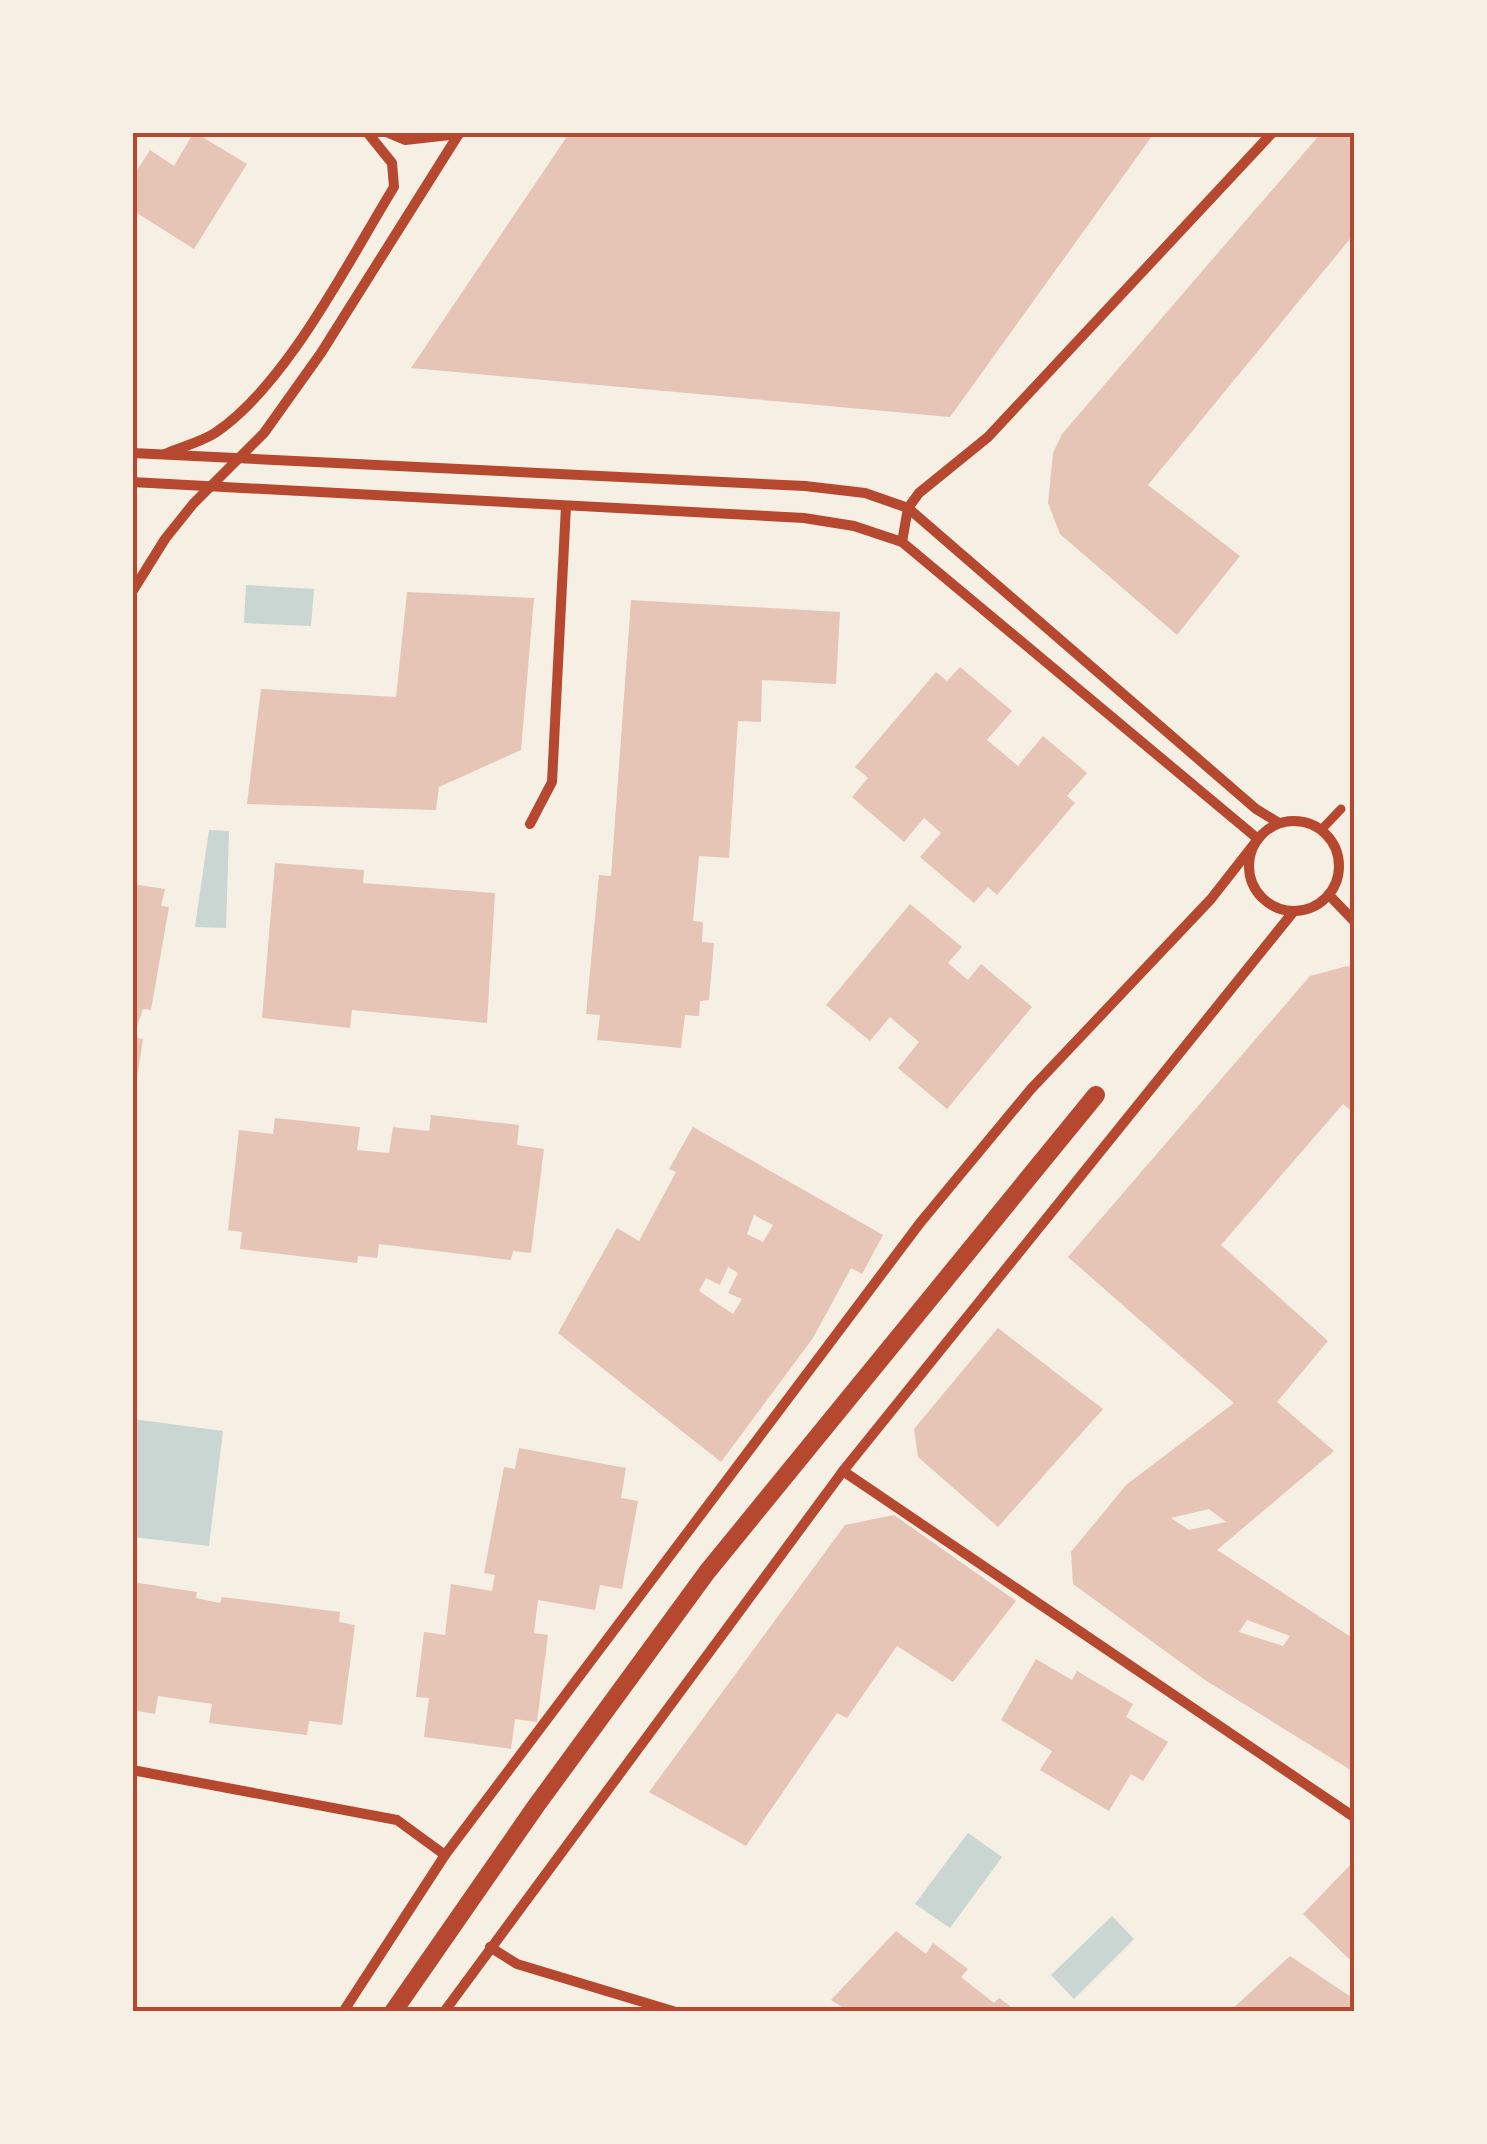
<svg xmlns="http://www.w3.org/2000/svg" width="1487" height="2144" viewBox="0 0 1487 2144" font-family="'DejaVu Sans',sans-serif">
<rect width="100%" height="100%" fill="#f6efe4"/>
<g fill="#c9d6d2">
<polygon points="246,585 314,589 311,626 244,623"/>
<polygon points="209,830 229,831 226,928 195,927"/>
<polygon points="133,1419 223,1431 209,1546 133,1537"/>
<polygon points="968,1833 1002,1857 950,1928 915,1904"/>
<polygon points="1112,1916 1134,1939 1074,1999 1051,1975"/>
</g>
<g fill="#e6c5b7" fill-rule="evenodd">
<polygon points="194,132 247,164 194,249 132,210 132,178 150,150 174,166"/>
<polygon points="570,132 1155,132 950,417 411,368"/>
<polygon points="1322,132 1354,132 1354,234 1148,485 1240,556 1177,635 1060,534 1048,503 1053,453 1062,434"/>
<polygon points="407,592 534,598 521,750 439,787 436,810 247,804 261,689 396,697"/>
<polygon points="631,600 840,612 836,684 762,680 761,722 738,721 729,858 699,856 693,921 703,922 702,942 714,943 709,1000 700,1001 699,1016 685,1015 681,1048 597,1040 600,1015 586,1014 599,875 611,876"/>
<polygon points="960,667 1012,711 987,740 1018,766 1043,736 1087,773 1067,796 1075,803 997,895 988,887 974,903 920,857 941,833 924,818 904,842 852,797 868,778 855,767 936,672 947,681"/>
<polygon points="275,863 364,870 363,883 495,893 487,1023 352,1010 350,1028 262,1018"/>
<polygon points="132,884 165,889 161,906 169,907 151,1010 143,1009 135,1033"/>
<polygon points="910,904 962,947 948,963 968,980 981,964 1032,1007 947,1109 898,1068 919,1042 890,1017 870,1041 826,1005"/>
<path d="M1347 966 1354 967V1113L1343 1104 1221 1245 1328 1341 1277 1402 1334 1451 1217 1550 1354 1639V1772L1205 1680 1073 1584 1071 1552 1126 1485 1234 1403 1068 1257 1310 976ZM1209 1509 1226 1522 1189 1530 1171 1518ZM1247 1620 1290 1636 1283 1646 1239 1632Z"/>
<polygon points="132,1037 143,1039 135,1092 132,1092"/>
<polygon points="431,1115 519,1125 517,1145 544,1149 531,1253 513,1251 511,1260 379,1244 377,1258 358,1256 357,1263 240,1249 242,1232 228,1230 239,1130 273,1134 275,1118 360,1127 357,1150 389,1153 393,1127 429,1131"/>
<path d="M693 1127 883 1235 862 1274 851 1268 813 1338 721 1462 558 1333 617 1228 639 1241 676 1172 669 1169ZM754 1215 773 1225 763 1242 747 1234ZM728 1267 738 1273 728 1293 742 1299 733 1314 699 1291 706 1278 720 1285Z"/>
<polygon points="998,1328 1103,1409 998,1527 918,1457 914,1429"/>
<polygon points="519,1448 626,1468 621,1498 638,1501 622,1589 600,1585 595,1610 538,1600 534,1633 548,1635 537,1722 515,1719 511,1749 424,1737 429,1698 416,1697 424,1632 445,1635 451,1584 492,1591 495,1575 484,1573 504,1467 515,1469"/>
<polygon points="894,1515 1016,1601 953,1682 897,1646 847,1718 837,1713 746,1846 649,1792 845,1525"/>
<polygon points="132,1582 197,1592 196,1598 220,1603 222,1597 340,1612 339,1622 355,1625 342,1725 309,1721 307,1735 209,1723 212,1704 158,1696 155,1714 132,1710"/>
<polygon points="1036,1659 1072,1680 1077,1671 1133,1704 1126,1717 1168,1742 1143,1781 1131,1774 1109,1811 1040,1770 1052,1751 1001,1720"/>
<polygon points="1354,1861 1354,1954 1349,1959 1303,1914"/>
<polygon points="896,1931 926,1954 933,1943 968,1969 961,1977 994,2003 999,1998 1018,2012 850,2012 831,2000"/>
<polygon points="1290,1956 1354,1999 1354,2012 1229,2012"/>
</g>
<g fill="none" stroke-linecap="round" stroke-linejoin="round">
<polyline stroke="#b5482f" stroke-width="9" points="1321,830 1341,809"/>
<g stroke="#b5482f" stroke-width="10">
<polyline points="386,132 405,140 459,134"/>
<polyline points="132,453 805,486 865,493 908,508 1256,809 1279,823"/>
<path d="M165 454C181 447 201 442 215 433 287 385 349 260 394 187L392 163 367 132"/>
<polyline points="132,482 804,518 854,526 902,542 1258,839 1211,899 1031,1089 920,1223 445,1855 343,2012"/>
<polyline points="902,542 908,508 919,493 988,437 1273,132"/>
<polyline points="132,592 165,539 193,504 264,433 321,353 460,132"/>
<circle cx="1294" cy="866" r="45"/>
<polyline points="530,824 552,782 566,506"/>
<polyline points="1329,895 1354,921"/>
<polyline points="843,1471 1354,1817"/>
<polyline points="132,1770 397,1820 445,1855"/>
<polyline points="490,1947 517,1964 676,2012"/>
<polyline points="444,2012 843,1471 1294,911"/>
</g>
<polyline stroke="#b5482f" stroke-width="18" points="393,2012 536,1806 707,1572 1096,1095"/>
</g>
<rect width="1487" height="2144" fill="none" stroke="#f6efe4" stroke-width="270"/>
<rect x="135" y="135" width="1217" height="1874" fill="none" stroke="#b5482f" stroke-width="4"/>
</svg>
